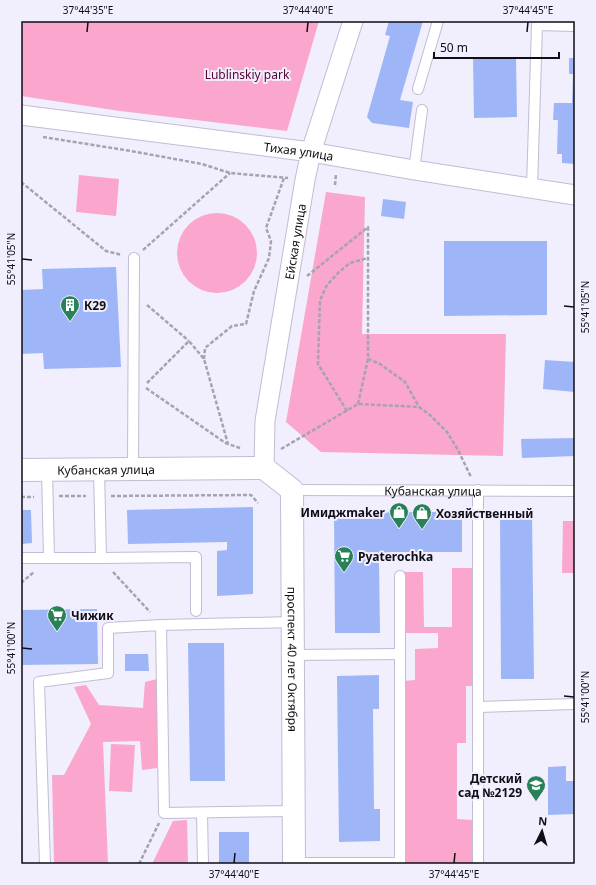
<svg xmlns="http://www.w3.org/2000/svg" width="596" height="885" viewBox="0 0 596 885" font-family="'Noto Sans',sans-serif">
<rect width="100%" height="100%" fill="#f1eefd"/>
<g fill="#fba6cc">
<polygon points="21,21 319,21 287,131 120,111 21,96"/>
<polygon points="79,175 119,179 116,216 76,212"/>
<polygon points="326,192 365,197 362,334 506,334 503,456 321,452 286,422"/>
<circle cx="217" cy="253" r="40"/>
<polygon points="563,521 575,521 575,573 562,573"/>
<polygon points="452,568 473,568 473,686 466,686 466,743 457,743 457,819 473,820 473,864 404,864 403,681 415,680 415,649 438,648 438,633 404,633 404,572 423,572 424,627 452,627"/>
<polygon points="157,679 157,768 142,770 140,741 103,742 108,864 54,864 52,775 64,775 91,724 74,687 86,685 99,705 143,708 145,682"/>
<polygon points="111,744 135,745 132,792 109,791"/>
<polygon points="187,820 188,864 152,864 173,821"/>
</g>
<g fill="#9eb6f8">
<polygon points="389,21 423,21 400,100 413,102 409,128 372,123 367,117 390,36 385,35"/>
<polygon points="516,58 517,117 474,118 473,59"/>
<polygon points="569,58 575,58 575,164 562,163 562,154 557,154 558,120 553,120 554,103 572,103 573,74 569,74"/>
<polygon points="383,199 406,202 404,219 381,216"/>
<polygon points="444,241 547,241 547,315 444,316"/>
<polygon points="116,267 121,367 44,369 43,353 21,354 21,290 43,289 42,269"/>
<polygon points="545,360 575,362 575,392 543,389"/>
<polygon points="575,438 575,456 522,458 521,439"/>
<polygon points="253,507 253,594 217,596 217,551 227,550 227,542 128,544 127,510"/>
<polygon points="21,510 31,510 32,543 21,544"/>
<polygon points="424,512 462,512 462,552 390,552 390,562 379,562 380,633 335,633 334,513"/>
<polygon points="500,513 532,513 534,679 501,679"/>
<polygon points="97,609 98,664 21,665 21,610"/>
<polygon points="188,643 224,643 225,781 190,781"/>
<polygon points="125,654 148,654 149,671 125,671"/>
<polygon points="379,675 379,709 373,709 374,809 380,809 380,841 339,842 337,676"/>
<polygon points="566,766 566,781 575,781 575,814 548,815 548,767"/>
<polygon points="21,803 22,803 23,864 21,864"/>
<rect x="219" y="832" width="30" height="32"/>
</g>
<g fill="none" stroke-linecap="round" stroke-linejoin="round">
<g stroke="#c2bcd4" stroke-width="12">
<g id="lane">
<polyline points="418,89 438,21"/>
<polyline points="414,170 422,110"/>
<polyline points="532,188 537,25 575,26"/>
<polyline points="133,469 134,258"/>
<polyline points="47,470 49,558 101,558 99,469"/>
<path id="s1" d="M292 490 575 491"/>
<polyline points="21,558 49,558"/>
<polyline points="101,558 196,557 196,611"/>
<polyline points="161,625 293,622"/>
<polyline points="293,655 400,654"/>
<polyline points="478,707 575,704"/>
<polyline points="202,813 203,864"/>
<polyline points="294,863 400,863"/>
<polyline points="45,864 39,682 108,673 108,628 161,625 164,813 294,811"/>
<polyline points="400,864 400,576"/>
<polyline points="478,864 478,490"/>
</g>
</g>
<g stroke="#c2bcd4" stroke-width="21">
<g id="street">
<path id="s2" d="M21 115 311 152 414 170 575 195"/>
<path id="s3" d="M264 468 265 421 305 180 311 152 353 21"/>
</g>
</g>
<g stroke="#c2bcd4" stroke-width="24">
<g id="secondary">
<path id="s4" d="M21 470 264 468 292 490 294 864"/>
</g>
</g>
<g stroke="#a6a3b0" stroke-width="2.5" stroke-dasharray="4 2" stroke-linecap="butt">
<polyline points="43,137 131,151 202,164 230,173 288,178"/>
<polyline points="21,182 106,251 122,255"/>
<polyline points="335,185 336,174"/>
<polyline points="143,250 230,173"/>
<polyline points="307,276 368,227 368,359 380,364 405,382 419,407"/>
<polyline points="147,305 189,341"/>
<polyline points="204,359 205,348 232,326 246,324 254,291 269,258 271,241 266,228 284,178"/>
<polyline points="147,383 189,341 204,359 228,444 240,448"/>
<polyline points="146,388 227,444"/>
<polyline points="358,404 368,359"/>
<polyline points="347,411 318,364 320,300 327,285 339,272 350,263 368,258"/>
<polyline points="281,449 358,404 419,407 430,415 447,432 458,450 471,477"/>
<polyline points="59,496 86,496"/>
<polyline points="111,496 251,495 258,503"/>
<polyline points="21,497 34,497"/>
<polyline points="113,572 150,612"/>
<polyline points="21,583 34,572"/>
<polyline points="139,864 159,823"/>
</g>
<use href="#lane" stroke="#fff" stroke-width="10"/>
<use href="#street" stroke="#fff" stroke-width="19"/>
<use href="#secondary" stroke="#fff" stroke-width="22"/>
</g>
<path fill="none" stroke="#0f0d15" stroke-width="1.5" d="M87 32 88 22M307 32 308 22M527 32 528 22M22 259 32 260M564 306 574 307M22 648 32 649M564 696 574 697M234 863 235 853M454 863 455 853"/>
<defs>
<g id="building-pin" transform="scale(1)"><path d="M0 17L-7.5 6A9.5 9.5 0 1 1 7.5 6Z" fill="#298257" stroke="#f1eefd"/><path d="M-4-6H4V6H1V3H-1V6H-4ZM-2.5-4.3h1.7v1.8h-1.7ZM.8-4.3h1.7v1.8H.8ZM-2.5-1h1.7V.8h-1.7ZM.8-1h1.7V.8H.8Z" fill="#fff"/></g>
<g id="shop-pin" transform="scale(1)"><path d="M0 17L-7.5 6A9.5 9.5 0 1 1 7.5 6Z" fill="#298257" stroke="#f1eefd"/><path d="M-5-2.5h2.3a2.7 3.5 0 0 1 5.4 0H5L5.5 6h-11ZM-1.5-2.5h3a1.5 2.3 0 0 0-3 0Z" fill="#fff"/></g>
<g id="supermarket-pin" transform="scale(1)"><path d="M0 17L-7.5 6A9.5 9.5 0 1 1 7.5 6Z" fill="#298257" stroke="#f1eefd"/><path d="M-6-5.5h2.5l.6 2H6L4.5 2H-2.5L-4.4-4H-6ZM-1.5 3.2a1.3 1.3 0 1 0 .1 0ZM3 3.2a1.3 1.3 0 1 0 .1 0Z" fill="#fff"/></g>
<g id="school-pin" transform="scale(1)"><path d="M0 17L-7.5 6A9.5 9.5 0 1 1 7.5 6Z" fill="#298257" stroke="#f1eefd"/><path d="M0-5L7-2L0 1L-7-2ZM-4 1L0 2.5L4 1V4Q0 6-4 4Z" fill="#fff"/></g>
</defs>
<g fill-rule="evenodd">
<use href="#building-pin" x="70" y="305"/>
<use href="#shop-pin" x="399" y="512"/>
<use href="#shop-pin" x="422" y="513"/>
<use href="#supermarket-pin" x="344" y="556"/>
<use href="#supermarket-pin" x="57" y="615"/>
<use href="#school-pin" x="536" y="785"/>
</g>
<g text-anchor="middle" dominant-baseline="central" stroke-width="4" stroke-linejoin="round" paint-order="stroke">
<g font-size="12" fill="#570135" stroke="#f1eefd">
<text x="247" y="74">Lublinskiy park</text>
</g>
<g font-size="12" fill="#0f0d15" stroke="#f1eefd">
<text stroke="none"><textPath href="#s2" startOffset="280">Тихая улица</textPath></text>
<text stroke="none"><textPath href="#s3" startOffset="229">Ейская улица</textPath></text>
<text stroke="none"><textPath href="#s4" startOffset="85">Кубанская улица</textPath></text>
<text stroke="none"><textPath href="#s1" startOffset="141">Кубанская улица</textPath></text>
<text stroke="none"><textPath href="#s4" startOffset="448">проспект 40 лет Октября</textPath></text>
</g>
<g font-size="12" font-weight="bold" fill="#0f0d15" stroke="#f1eefd" text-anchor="start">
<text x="84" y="305">К29</text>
<text x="385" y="512" text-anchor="end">Имиджmaker</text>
<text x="436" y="513">Хозяйственный</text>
<text x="358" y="556">Pyaterochka</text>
<text x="71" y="615">Чижик</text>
<text x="522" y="778" text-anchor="end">Детский<tspan x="522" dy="14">сад №2129</tspan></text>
</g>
</g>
<rect width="596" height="885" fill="none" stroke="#f1eefd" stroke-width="44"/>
<g transform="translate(542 831) rotate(5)" stroke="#f1eefd" stroke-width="3" paint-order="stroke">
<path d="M0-3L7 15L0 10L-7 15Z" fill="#0f0d15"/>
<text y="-6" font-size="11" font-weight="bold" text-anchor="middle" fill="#0f0d15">N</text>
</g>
<path d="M434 52v6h125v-6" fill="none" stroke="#0f0d15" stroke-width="2"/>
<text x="440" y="52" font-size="12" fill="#0f0d15" stroke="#f1eefd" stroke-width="3" paint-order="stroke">50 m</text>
<rect x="22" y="22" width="552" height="841" fill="none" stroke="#0f0d15" stroke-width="1.5"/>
<g font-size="10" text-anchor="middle" fill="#0f0d15">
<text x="88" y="14">37°44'35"E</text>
<text x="308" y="14">37°44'40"E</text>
<text x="528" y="14">37°44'45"E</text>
<text transform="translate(11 259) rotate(-90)" y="4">55°41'05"N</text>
<text transform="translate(585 307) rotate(-90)" y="4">55°41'05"N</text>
<text transform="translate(11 648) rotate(-90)" y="4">55°41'00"N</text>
<text transform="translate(585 697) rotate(-90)" y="4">55°41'00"N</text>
<text x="234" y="878">37°44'40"E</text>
<text x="454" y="878">37°44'45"E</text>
</g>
</svg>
